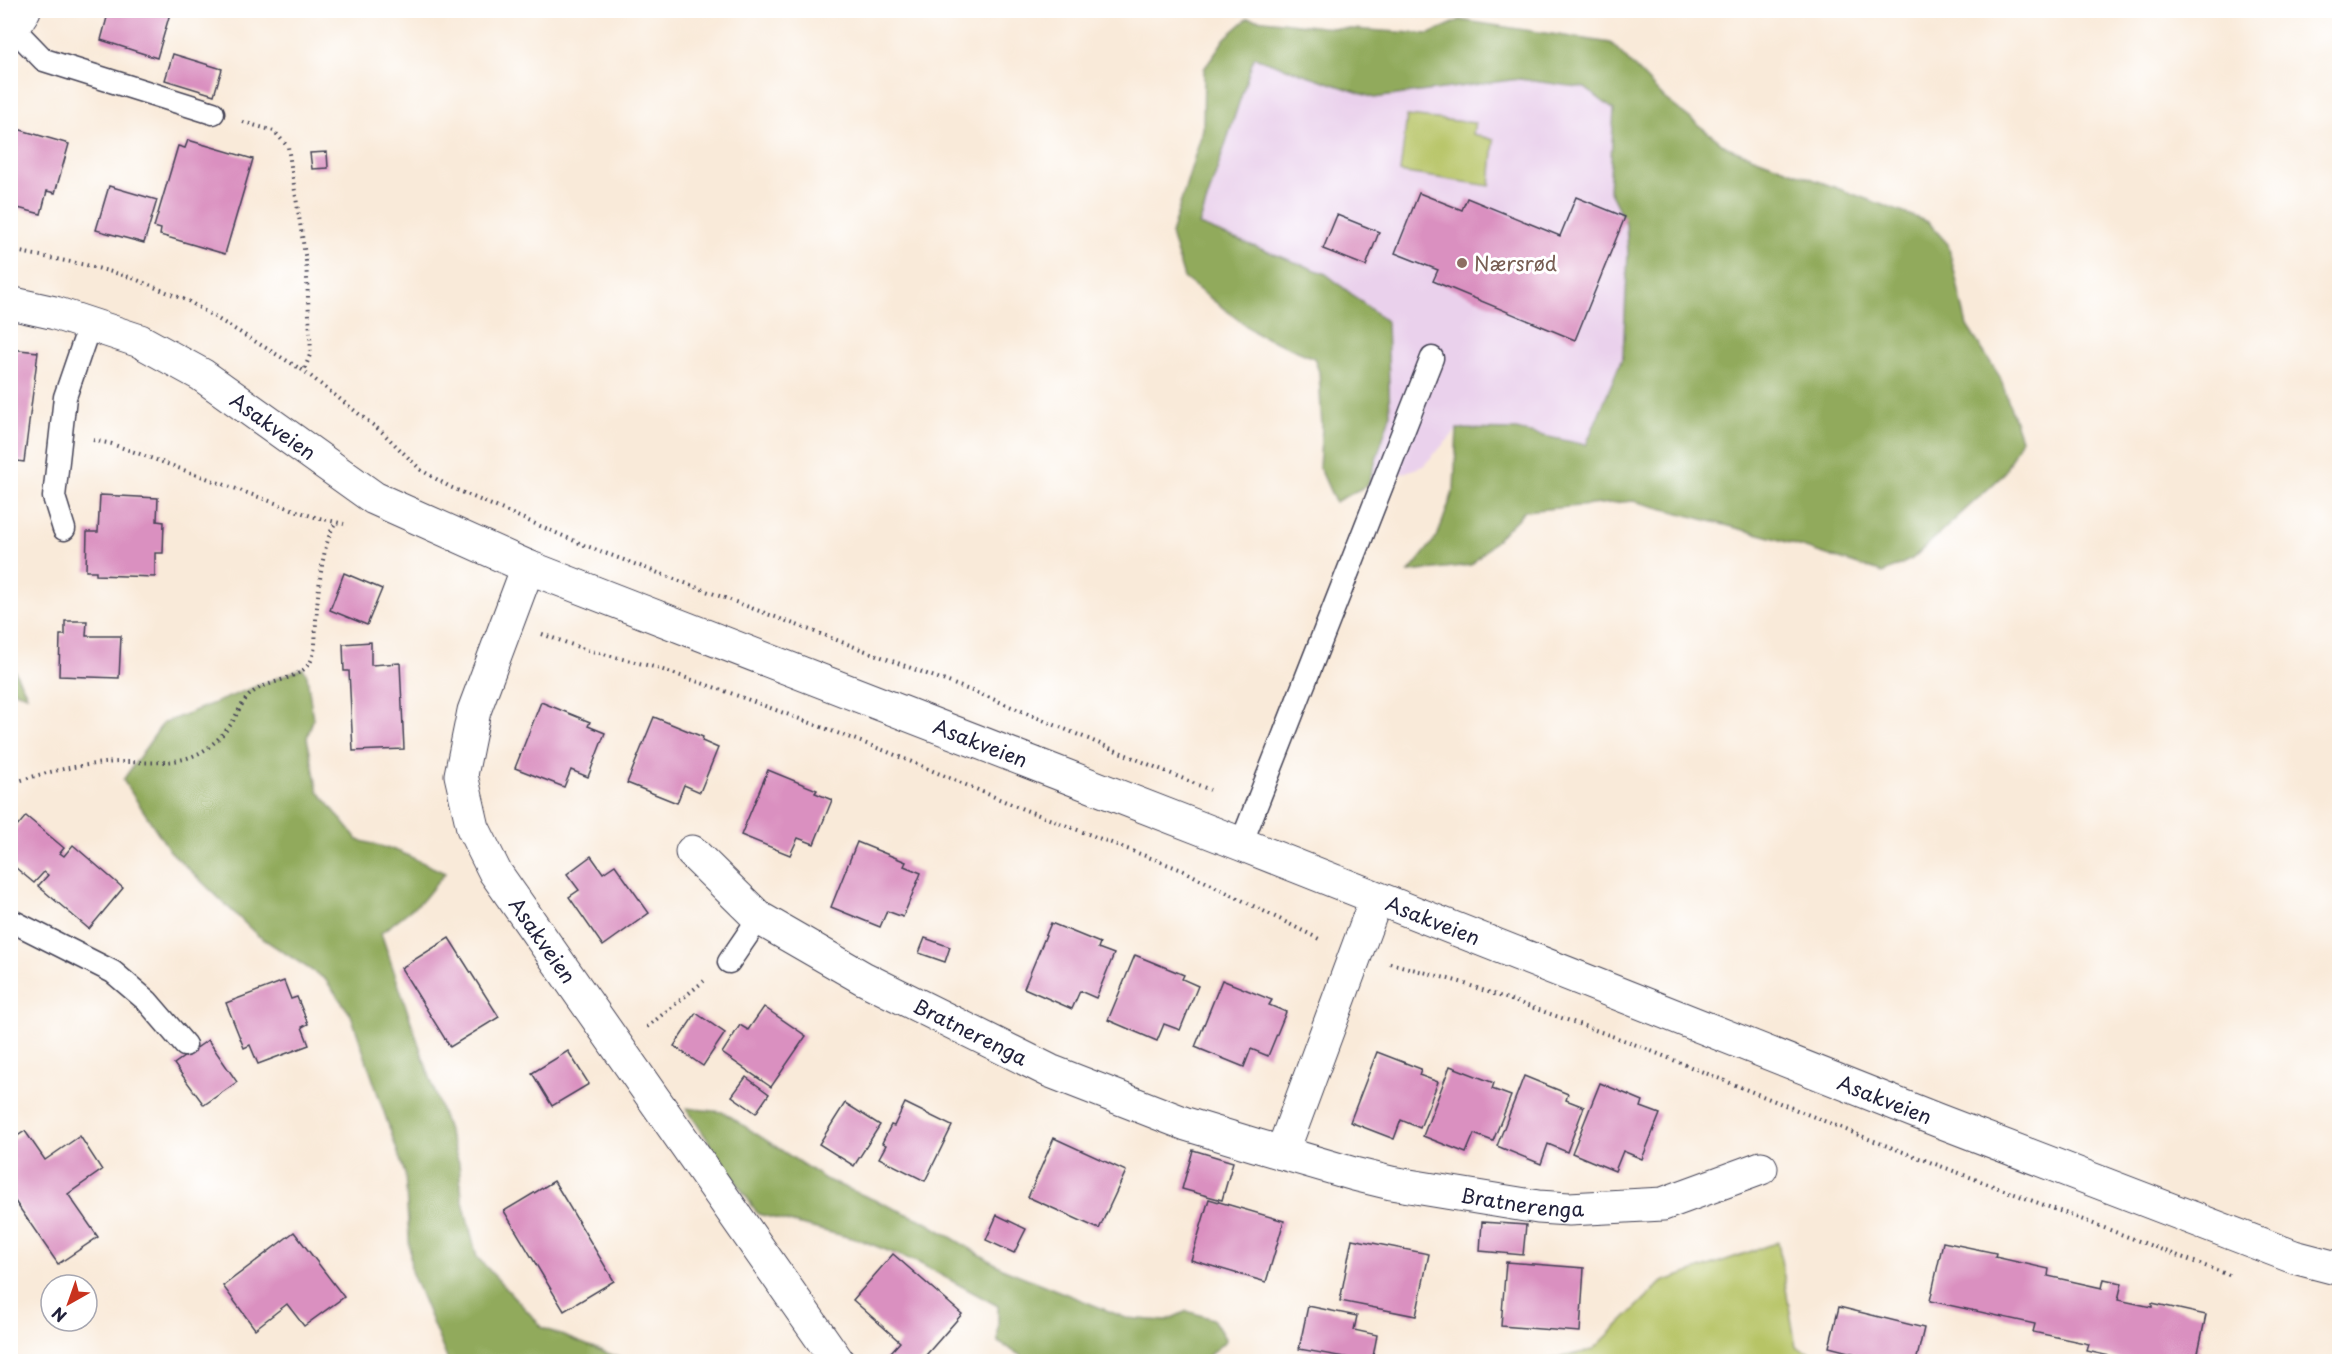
<svg xmlns="http://www.w3.org/2000/svg" width="2350" height="1372" viewBox="0 0 2350 1372" font-family="'Playpen Sans',sans-serif">
<rect width="100%" height="100%" fill="#fff"/>
<filter id="ink" filterUnits="userSpaceOnUse"><feTurbulence type="fractalNoise" baseFrequency=".0167" numOctaves="2"/><feDisplacementMap in="SourceGraphic" scale="12" xChannelSelector="R" yChannelSelector="G"/><feConvolveMatrix kernelMatrix="1 2 1 2 8 2 1 2 1" color-interpolation-filters="sRGB"/></filter>
<filter id="wash" filterUnits="userSpaceOnUse"><feTurbulence type="fractalNoise" baseFrequency=".008" numOctaves="4" result="noise"/><feDisplacementMap in="SourceGraphic" scale="24" xChannelSelector="R" yChannelSelector="G"/><feGaussianBlur stdDeviation="1.35" result="paint"/><feColorMatrix in="noise" values="0 0 0 0 0 0 0 0 0 0 0 0 0 0 0 0 0 1.4 0 .05"/><feComposite in="paint" operator="in"/></filter>
<g filter="url(#wash)">
<rect width="100%" height="100%" fill="#f9ead9"/>
<polygon fill="#ead1ec" points="1254,56 1374,98 1519,79 1585,88 1614,110 1609,190 1626,224 1628,252 1623,356 1586,445 1516,430 1458,429 1423,466 1368,485 1390,416 1199,225"/>
<g fill="#b7c466" stroke="#6c7350" stroke-width="1.5">
<polygon points="1407,116 1475,123 1473,134 1494,140 1490,186 1400,172"/>
<polygon points="1778,1242 1796,1347 1829,1361 1544,1361 1593,1350 1662,1282"/>
</g>
<g fill="#91aa5b" stroke="#5a664b" stroke-width="1.5">
<polygon points="1248,18 1322,27 1429,34 1460,20 1611,43 1664,98 1727,147 1928,222 1948,244 1967,326 2000,377 2021,439 2003,475 1912,559 1883,573 1774,538 1634,501 1525,511 1471,565 1409,572 1437,537 1454,489 1457,429 1516,430 1586,445 1623,356 1628,252 1626,224 1609,190 1614,110 1585,88 1519,79 1374,98 1254,57 1199,225 1326,274 1387,322 1390,416 1368,485 1335,502 1319,466 1322,428 1319,372 1314,358 1257,334 1184,278 1171,234 1203,129 1204,69 1225,38"/>
<polygon points="10,664 11,664 27,695 11,690"/>
<polygon points="303,668 307,675 313,719 307,738 318,791 358,840 398,851 445,873 423,900 381,933 459,1163 462,1198 477,1257 543,1328 628,1361 448,1361 411,1271 405,1174 351,1015 325,979 257,935 170,851 123,780 163,723"/>
<polygon points="686,1108 723,1112 825,1179 924,1221 1004,1269 1126,1318 1165,1321 1187,1311 1213,1319 1226,1340 1203,1361 1030,1361 998,1342 998,1306 919,1263 863,1241 758,1214"/>
</g>
<g id="blocks">
<g fill="#da90c0">
<polygon points="109,10 171,10 157,58 101,40"/>
<polygon points="173,54 222,69 214,95 165,80"/>
<polygon points="14,128 69,144 55,193 47,191 41,214 10,206 10,136"/>
<polygon points="188,140 253,159 225,254 160,235 161,229 154,227 178,146 185,148"/>
<polygon points="327,152 328,168 312,169 310,153"/>
<polygon points="109,186 157,200 144,243 96,230"/>
<polygon points="1419,193 1462,210 1467,198 1560,236 1576,197 1625,217 1575,340 1433,281 1438,270 1395,253"/>
<polygon points="1337,215 1379,232 1366,266 1323,249"/>
<polygon points="10,349 38,352 24,462 10,460"/>
<polygon points="100,495 158,498 157,521 164,522 163,553 155,553 155,577 96,575 96,571 86,571 87,532 98,532"/>
<polygon points="344,573 382,589 367,625 330,610"/>
<polygon points="65,621 87,621 86,636 121,636 119,678 59,676 60,635 65,635"/>
<polygon points="371,642 371,665 400,663 404,749 353,751 349,671 344,671 343,644"/>
<polygon points="541,702 590,722 588,726 605,733 588,777 571,770 564,787 515,768"/>
<polygon points="654,717 703,737 702,741 718,748 700,792 684,785 677,803 627,783"/>
<polygon points="768,770 817,790 815,793 832,800 814,844 798,838 790,855 741,835"/>
<polygon points="26,816 64,848 60,853 64,856 73,845 123,888 89,929 38,886 48,875 44,872 34,883 10,863 10,835"/>
<polygon points="857,842 906,862 904,866 921,873 903,917 887,911 880,927 831,907"/>
<polygon points="591,856 603,873 615,865 649,913 603,946 569,897 579,890 567,874"/>
<polygon points="1051,923 1100,943 1098,948 1114,954 1096,998 1080,991 1072,1009 1024,988"/>
<polygon points="449,938 499,1017 450,1047 401,968"/>
<polygon points="925,938 950,947 945,962 919,953"/>
<polygon points="1135,955 1184,975 1182,979 1198,986 1180,1030 1164,1024 1157,1041 1108,1020"/>
<polygon points="1222,980 1272,1000 1269,1005 1286,1012 1268,1056 1251,1049 1244,1067 1195,1047"/>
<polygon points="284,981 291,999 297,997 308,1024 302,1027 309,1045 258,1064 250,1045 244,1048 226,1003"/>
<polygon points="764,1007 806,1036 771,1087 722,1053 740,1025 748,1030"/>
<polygon points="696,1013 725,1033 703,1066 674,1046"/>
<polygon points="208,1040 237,1082 204,1105 174,1064"/>
<polygon points="568,1051 589,1084 552,1106 532,1073"/>
<polygon points="1377,1052 1421,1069 1419,1075 1438,1082 1420,1128 1401,1120 1394,1139 1350,1122"/>
<polygon points="1450,1066 1494,1083 1492,1089 1511,1096 1493,1141 1474,1134 1466,1153 1423,1136"/>
<polygon points="1524,1076 1568,1094 1566,1100 1584,1107 1567,1152 1548,1144 1541,1164 1497,1146"/>
<polygon points="746,1077 769,1094 756,1113 732,1096"/>
<polygon points="1600,1083 1643,1101 1641,1107 1660,1114 1642,1159 1623,1151 1615,1171 1572,1153"/>
<polygon points="845,1103 880,1125 854,1166 819,1144"/>
<polygon points="905,1103 952,1126 925,1181 879,1158 886,1145 882,1143 891,1125 894,1126"/>
<polygon points="25,1131 45,1160 80,1136 102,1170 68,1194 98,1237 58,1264 10,1194 10,1141"/>
<polygon points="1054,1138 1126,1171 1099,1229 1028,1197"/>
<polygon points="1193,1150 1233,1162 1222,1200 1182,1189"/>
<polygon points="554,1181 614,1281 564,1311 504,1211"/>
<polygon points="1209,1199 1284,1221 1266,1282 1191,1260"/>
<polygon points="997,1215 1026,1229 1014,1253 986,1240"/>
<polygon points="1482,1222 1526,1225 1523,1255 1480,1251"/>
<polygon points="294,1232 344,1297 304,1326 287,1304 255,1329 223,1286"/>
<polygon points="1352,1239 1429,1254 1416,1316 1340,1301"/>
<polygon points="1943,1242 1996,1253 1995,1257 2049,1269 2048,1276 2102,1288 2104,1279 2122,1283 2118,1300 2152,1307 2152,1303 2206,1315 2196,1362 2136,1362 2087,1351 2089,1344 2033,1332 2035,1324 1930,1301"/>
<polygon points="893,1254 962,1314 920,1362 882,1362 900,1342 853,1300"/>
<polygon points="1506,1262 1584,1268 1580,1332 1501,1326"/>
<polygon points="1308,1306 1357,1316 1354,1330 1377,1335 1372,1362 1299,1349"/>
<polygon points="1839,1307 1924,1328 1916,1362 1887,1362 1829,1347"/>
</g>
</g>
</g>
<g filter="url(#ink)">
<use href="#blocks" fill-opacity="0" stroke="#424053" stroke-width="1.5"/>
<g fill="none" stroke-linecap="round" stroke-linejoin="round">
<g stroke="#424053" stroke-width="25">
<g id="service">
<polyline points="14,29 44,60 213,113"/>
<polyline points="64,529 54,497 65,397 90,324"/>
<polyline points="1241,844 1432,358"/>
<polyline points="10,920 113,972 147,1001 185,1045"/>
<polyline points="729,962 759,918"/>
</g>
</g>
<g stroke="#424053" stroke-width="35">
<g id="minor">
<polyline points="10,31 24,10"/>
<path id="s1" d="M528 567 474 711 461 775 473 828 495 872 838 1362"/>
<path id="s2" d="M692 852 759 918 863 978 1050 1071 1186 1124 1255 1145 1354 1174 1391 1183 1538 1207 1569 1209 1663 1204 1761 1168"/>
<polyline points="1282,1153 1376,899"/>
</g>
</g>
<g stroke="#424053" stroke-width="35">
<g id="secondary">
<path id="s3" d="M10 303 55 313 140 341 202 375 374 498 528 567 1241 844 1937 1120 2294 1257 2340 1269"/>
</g>
</g>
<g stroke="#424053" stroke-width="4" stroke-dasharray="1.5 4.5" stroke-linecap="butt">
<polyline points="243,122 274,131 288,147 306,261 311,352 304,371"/>
<polyline points="10,250 86,265 130,277 188,301 304,371 382,432 421,470 450,487 584,545 988,697 1210,790"/>
<polyline points="93,440 112,444 311,516 344,524"/>
<polyline points="542,634 584,649 654,667 725,691 888,752 1023,809 1182,870 1321,940"/>
<path d="M10 784C41 773 72 766 104 763 139 759 175 770 206 749 215 743 226 731 232 723 238 712 242 701 252 693 266 681 297 680 309 664 317 653 315 633 316 620 318 594 322 542 336 522"/>
<polyline points="1390,963 1460,982 1629,1042 1861,1136 2229,1275"/>
<polyline points="647,1027 704,981"/>
</g>
<use href="#service" stroke="#fff" stroke-width="22"/>
<use href="#minor" stroke="#fff" stroke-width="33"/>
<use href="#secondary" stroke="#fff" stroke-width="33"/>
</g>
</g>
<circle fill="#8d6e63" stroke="#fff" stroke-width="2" cx="1462" cy="263" r="6"/>
<g text-anchor="middle" dominant-baseline="central" stroke-width="6" stroke-linejoin="round" paint-order="stroke">
<g font-size="20" fill="#785e54" stroke="#fff" text-anchor="start">
<text x="1474" y="263">Nærsrød</text>
</g>
<g font-size="20" fill="#22223b" stroke="#fff">
<text stroke="none"><textPath href="#s3" startOffset="294">Asakveien</textPath></text>
<text stroke="none"><textPath href="#s3" startOffset="1072">Asakveien</textPath></text>
<text stroke="none"><textPath href="#s3" startOffset="1558">Asakveien</textPath></text>
<text stroke="none"><textPath href="#s1" startOffset="406">Asakveien</textPath></text>
<text stroke="none"><textPath href="#s2" startOffset="334">Bratnerenga</textPath></text>
<text stroke="none"><textPath href="#s3" startOffset="2044">Asakveien</textPath></text>
<text stroke="none"><textPath href="#s2" startOffset="915">Bratnerenga</textPath></text>
</g>
</g>
<rect width="2350" height="1372" fill="none" stroke="#fff" stroke-width="36"/>
<g transform="translate(69 1303) rotate(220)"><circle r="28" fill="#ffffff" stroke="#a7a7b1" stroke-width="1.5"/>
<path d="M0-4.5L10 22L0 15L-10 22Z" fill="#c8321e"/>
<text y="-9" font-size="16" font-weight="bold" text-anchor="middle" fill="#22223b">N</text>
</g>
</svg>
